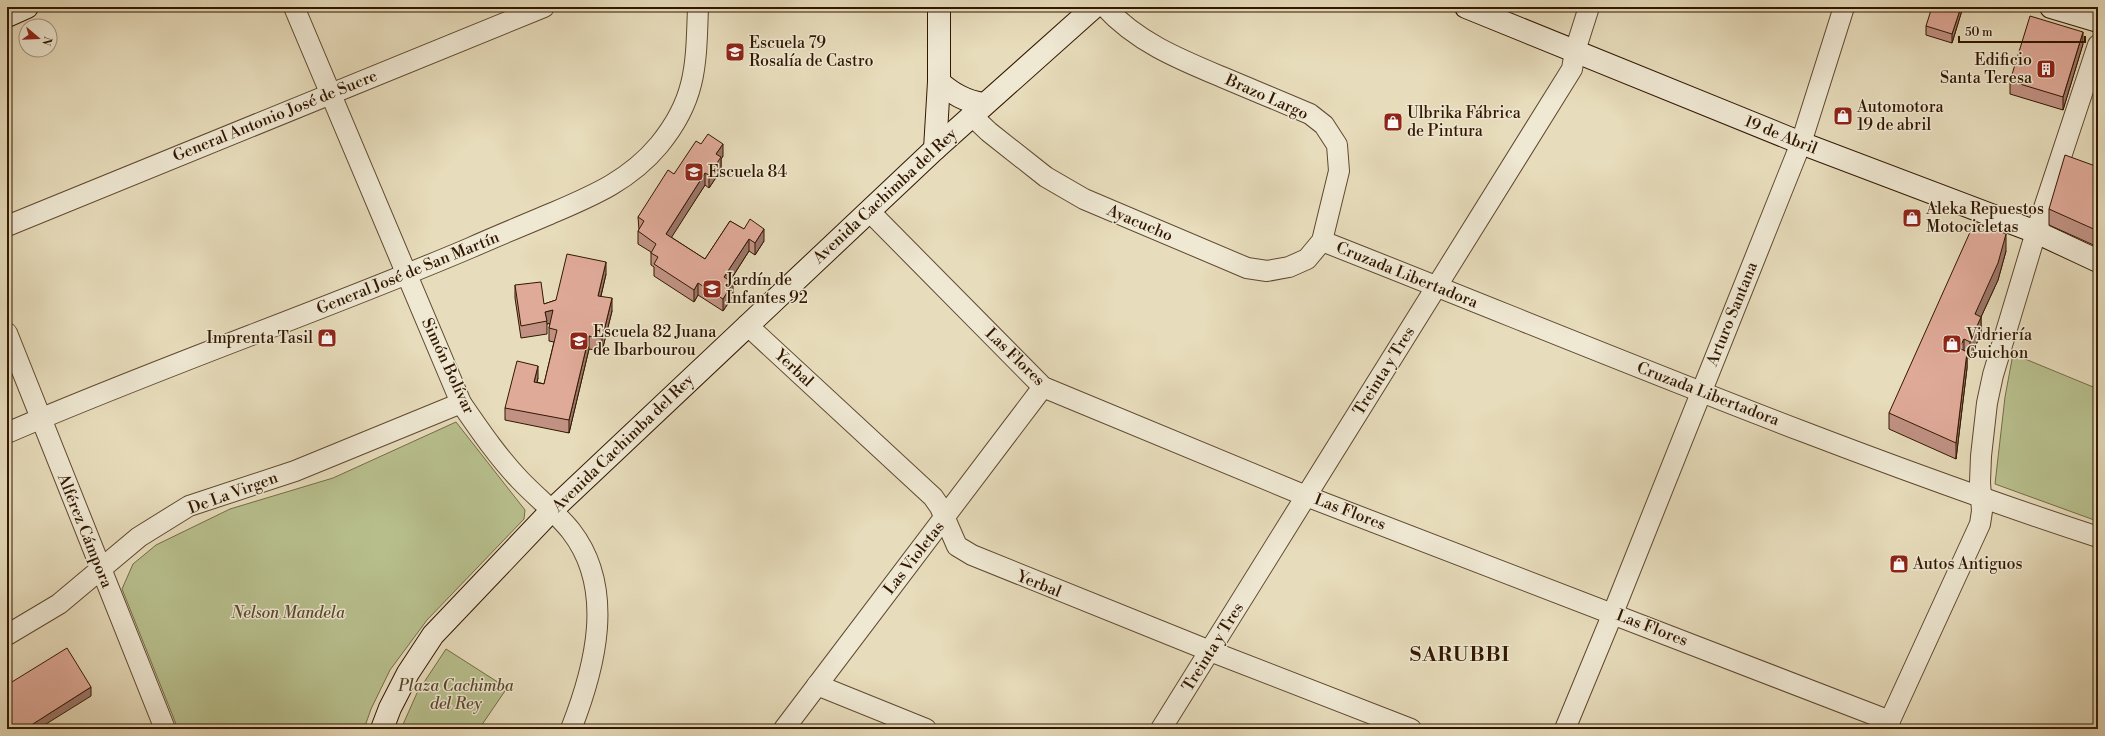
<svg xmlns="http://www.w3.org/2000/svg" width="2105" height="736" viewBox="0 0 2105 736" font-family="'Libre Bodoni',serif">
<rect width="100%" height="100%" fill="#e7dcbb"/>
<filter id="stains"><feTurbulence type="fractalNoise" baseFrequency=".005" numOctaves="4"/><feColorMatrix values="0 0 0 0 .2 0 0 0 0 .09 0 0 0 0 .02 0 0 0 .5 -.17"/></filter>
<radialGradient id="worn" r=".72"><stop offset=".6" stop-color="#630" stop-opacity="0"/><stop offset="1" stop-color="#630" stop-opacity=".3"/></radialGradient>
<g fill="#b8c08e" stroke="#756c47">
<polygon points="2013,354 2098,389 2097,521 1995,484 2005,397"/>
<polygon points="456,422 525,510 524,519 427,620 390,670 371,709 364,729 178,729 122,589 133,564 156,545 230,509 333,478"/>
<polygon points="446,649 507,688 479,729 401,729 417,693"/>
</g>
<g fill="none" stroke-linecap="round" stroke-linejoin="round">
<g stroke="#5f482f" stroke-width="22">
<g id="street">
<path d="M294 7 461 403C479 429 497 456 520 480 536 497 557 513 571 531 616 589 595 668 571 729"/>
<path d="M971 115 989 132 1046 177 1084 199 1247 268 1267 271 1289 267 1307 259 1322 241 1339 171 1337 145 1324 125 1310 114C1281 102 1251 89 1222 77 1179 59 1137 42 1105 7"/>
<polyline points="869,211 1043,387 1306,496 1890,721"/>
<polyline points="7,226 544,7"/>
<path d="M1322 241C1579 342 1835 451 2098 537"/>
<polyline points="747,325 933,497 940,507 957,546 972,555 1210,651 1411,729"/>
<polyline points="7,333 165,729"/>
<path d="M7 433C159 367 317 313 470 248 497 236 524 225 550 214 592 196 629 181 659 145 697 99 696 64 698 7"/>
<polyline points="7,635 59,604 139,537 189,506 295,471 461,403"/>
<polyline points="817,685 926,729"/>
<polyline points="784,729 1043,387"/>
<polyline points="1161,729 1572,69 1575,51 1589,7"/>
<polyline points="1565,729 1613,613 1801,143 1844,7"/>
<polyline points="1886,729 1980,524 1982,511 1980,482 1981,456 1987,403 1993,375 2036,232 2098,45"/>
</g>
</g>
<g stroke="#321700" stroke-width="24">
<g id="secondary">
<polyline points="1466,7 1801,143 2036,232 2098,261"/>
<polyline points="2051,7 2098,21"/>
<polyline points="7,16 27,7"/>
<path d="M939 82C953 94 965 101 983 104"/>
<polyline points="935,149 939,82 939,7"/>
<polyline points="382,729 390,708 408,673 433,635 551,511 935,149 1094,7"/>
</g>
</g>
<use href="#street" stroke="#efe8d3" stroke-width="20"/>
<use href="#secondary" stroke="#efe8d3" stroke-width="22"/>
</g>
<g fill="#c19284" stroke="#321700">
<polygon points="1963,7 1952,43 1926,35 1926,26"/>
<polygon points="2083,44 2063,110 2010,94 2010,81"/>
<polygon points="2098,76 2098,97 2095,97 2095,84"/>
<polygon points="701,144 723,156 721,159 721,170 709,188 705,185 671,237 705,259 730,221 764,241 755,255 749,251 730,281 733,296 723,311 698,295 694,302 654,276 654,267 651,265 651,252 638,244 638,231 639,230 638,217 674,174"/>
<polygon points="2098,167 2098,247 2049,225 2049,209"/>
<polygon points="2006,251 1998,280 1981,317 1981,333 1970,359 1967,357 1967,368 1956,459 1889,429 1889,413"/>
<polygon points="606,274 601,296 612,311 602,351 589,349 569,433 505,420 505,408 538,378 537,382 544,384 554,342 549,341 549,328 550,323 547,324 547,334 521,338 515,298 515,285 544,304 556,300"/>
</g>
<g fill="#9d776b" stroke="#321700">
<polygon points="1961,7 1963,7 1952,43 1952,34"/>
<polygon points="2083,32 2083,44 2063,110 2063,97"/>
<polygon points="723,144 723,156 721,159 721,170 709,188 709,175 716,154"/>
<polygon points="705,173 705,185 666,246 666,234"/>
<polygon points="764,229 764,241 755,255 755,243"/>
<polygon points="2006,234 2006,251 1998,280 1975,330 1975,314"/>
<polygon points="749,239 749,251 724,290 724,277"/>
<polygon points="606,262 606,274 598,308 598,296"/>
<polygon points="698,283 698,295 694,302 694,290"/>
<polygon points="733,283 733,296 723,311 723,299"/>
<polygon points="612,298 612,311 602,351 602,339"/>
<polygon points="553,310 553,323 547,324 545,312"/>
<polygon points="1981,317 1981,333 1970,359 1970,342"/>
<polygon points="589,336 589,349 569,433 569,420"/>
<polygon points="1964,339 1964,356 1959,348"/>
<polygon points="1967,352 1967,368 1956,459 1956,443"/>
<polygon points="538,366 538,378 534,394 534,382"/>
<polygon points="91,687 91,696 38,729 25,729"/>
</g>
<g fill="#e0aa99" stroke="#321700">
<polygon points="1932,7 1961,7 1952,34 1926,26"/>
<polygon points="2030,16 2083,32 2063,97 2010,81"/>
<polygon points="2098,76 2098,85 2095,84"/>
<polygon points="708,134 723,144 716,154 721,157 709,175 705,173 666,234 705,259 730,221 744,229 750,219 764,229 755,243 749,239 724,277 733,283 723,299 698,283 694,290 654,264 658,257 651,253 656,244 638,231 644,221 638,217 668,170 674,174 696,141 701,144"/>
<polygon points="2065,155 2098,167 2098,231 2049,209"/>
<polygon points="1975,221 2006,234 1998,263 1975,314 1981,317 1970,342 1964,339 1959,348 1967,352 1956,443 1889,413"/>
<polygon points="567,254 606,262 598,296 612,298 602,339 589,336 569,420 505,408 517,361 538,366 534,382 544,384 557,330 549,328 553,310 545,312 547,321 521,326 515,285 541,282 544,304 556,300"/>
<polygon points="67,648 91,687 25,729 7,729 7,685"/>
</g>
<defs>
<g id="school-square" transform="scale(1)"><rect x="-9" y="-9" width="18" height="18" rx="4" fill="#8f2418" stroke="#efe8d3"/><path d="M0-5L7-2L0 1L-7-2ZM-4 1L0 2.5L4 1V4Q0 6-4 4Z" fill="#fff"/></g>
<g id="building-square" transform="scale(1)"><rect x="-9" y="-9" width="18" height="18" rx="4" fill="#8f2418" stroke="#efe8d3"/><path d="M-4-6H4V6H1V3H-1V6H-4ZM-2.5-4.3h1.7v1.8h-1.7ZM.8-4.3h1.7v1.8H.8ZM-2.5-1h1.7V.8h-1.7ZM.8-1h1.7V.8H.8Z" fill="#fff"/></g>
<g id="shop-square" transform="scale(1)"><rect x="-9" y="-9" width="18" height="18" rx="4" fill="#8f2418" stroke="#efe8d3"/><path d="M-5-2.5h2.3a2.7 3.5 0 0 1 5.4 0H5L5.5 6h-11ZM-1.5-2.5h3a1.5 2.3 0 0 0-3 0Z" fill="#fff"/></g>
</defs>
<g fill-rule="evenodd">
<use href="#school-square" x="735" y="52"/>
<use href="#building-square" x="2046" y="69"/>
<use href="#shop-square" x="1843" y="116"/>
<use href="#shop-square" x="1393" y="122"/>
<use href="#school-square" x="694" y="172"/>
<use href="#shop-square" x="1912" y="218"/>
<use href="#school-square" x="712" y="289"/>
<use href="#shop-square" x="327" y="338"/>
<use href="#school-square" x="579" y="341"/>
<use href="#shop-square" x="1952" y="344"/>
<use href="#shop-square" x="1899" y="564"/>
</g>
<g text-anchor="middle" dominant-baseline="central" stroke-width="3" stroke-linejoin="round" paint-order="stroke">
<g font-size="16" fill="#321700" stroke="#efe8d3" text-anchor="start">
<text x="749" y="43">Escuela 79<tspan x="749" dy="18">Rosalía de Castro</tspan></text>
<text x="2032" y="60" text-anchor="end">Edificio<tspan x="2032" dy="18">Santa Teresa</tspan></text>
<text x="1857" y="107">Automotora<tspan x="1857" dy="18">19 de abril</tspan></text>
<text x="1407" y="113">Ulbrika Fábrica<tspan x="1407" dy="18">de Pintura</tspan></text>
<text x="708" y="172">Escuela 84</text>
<text x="1926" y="209">Aleka Repuestos<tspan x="1926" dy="18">Motocicletas</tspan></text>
<text x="726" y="280">Jardín de<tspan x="726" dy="18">Infantes 92</tspan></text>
<text x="593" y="332">Escuela 82 Juana<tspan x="593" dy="18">de Ibarbourou</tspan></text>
<text x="1966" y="335">Vidriería<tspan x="1966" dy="18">Guichon</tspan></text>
<text x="313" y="338" text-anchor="end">Imprenta Tasil</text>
<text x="1913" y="564">Autos Antiguos</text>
</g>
<g font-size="16" fill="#321700" stroke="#efe8d3">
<text transform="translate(1267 97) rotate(24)">Brazo Largo</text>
<text transform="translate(275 116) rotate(-22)">General Antonio José de Sucre</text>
<text transform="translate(1781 135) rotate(22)">19 de Abril</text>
<text transform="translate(885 196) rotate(-43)">Avenida Cachimba del Rey</text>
<text transform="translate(1140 223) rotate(23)">Ayacucho</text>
<text transform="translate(408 273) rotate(-22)">General José de San Martín</text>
<text transform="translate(1407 275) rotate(22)">Cruzada Libertadora</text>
<text transform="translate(1732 314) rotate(-68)">Arturo Santana</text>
<text transform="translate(1015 357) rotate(44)">Las Flores</text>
<text transform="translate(448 366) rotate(65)">Simón Bolívar</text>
<text transform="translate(794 368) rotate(43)">Yerbal</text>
<text transform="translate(1384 371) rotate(-58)">Treinta y Tres</text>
<text transform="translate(1708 394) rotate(21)">Cruzada Libertadora</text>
<text transform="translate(623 443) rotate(-44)">Avenida Cachimba del Rey</text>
<text transform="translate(233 493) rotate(-20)">De La Virgen</text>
<text transform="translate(1350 512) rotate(21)">Las Flores</text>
<text transform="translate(85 531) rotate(68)">Alférez Cámpora</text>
<text transform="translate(914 558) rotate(-52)">Las Violetas</text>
<text transform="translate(1039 584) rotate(22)">Yerbal</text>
<text transform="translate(1652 628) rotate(21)">Las Flores</text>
<text transform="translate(1213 647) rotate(-58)">Treinta y Tres</text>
</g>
<g font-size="16" font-style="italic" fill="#5a4a2b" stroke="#efe8d3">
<text x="288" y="613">Nelson Mandela</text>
<text x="456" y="686">Plaza Cachimba<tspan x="456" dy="18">del Rey</tspan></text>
</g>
<g font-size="20" font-weight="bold" letter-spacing="1" fill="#321700" stroke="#efe8d3">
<text x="1460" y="655">SARUBBI</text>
</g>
</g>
<rect width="2105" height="736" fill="none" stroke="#e7dcbb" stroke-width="24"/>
<rect x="8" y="8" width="2089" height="720" fill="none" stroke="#321700" stroke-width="2"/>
<rect x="12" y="12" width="2081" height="712" fill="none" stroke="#321700"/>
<g transform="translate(38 38) rotate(109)"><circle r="19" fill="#efe8d3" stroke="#a3947f"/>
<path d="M0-3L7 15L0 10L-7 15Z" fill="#8f2418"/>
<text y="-6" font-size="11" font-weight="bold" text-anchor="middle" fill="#321700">N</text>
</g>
<path d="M1959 36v6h126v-6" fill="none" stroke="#321700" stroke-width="2"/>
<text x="1965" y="36" font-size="12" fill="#321700" stroke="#efe8d3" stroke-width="3" paint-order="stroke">50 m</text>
<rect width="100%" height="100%" filter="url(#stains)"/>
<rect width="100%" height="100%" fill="url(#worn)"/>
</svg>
